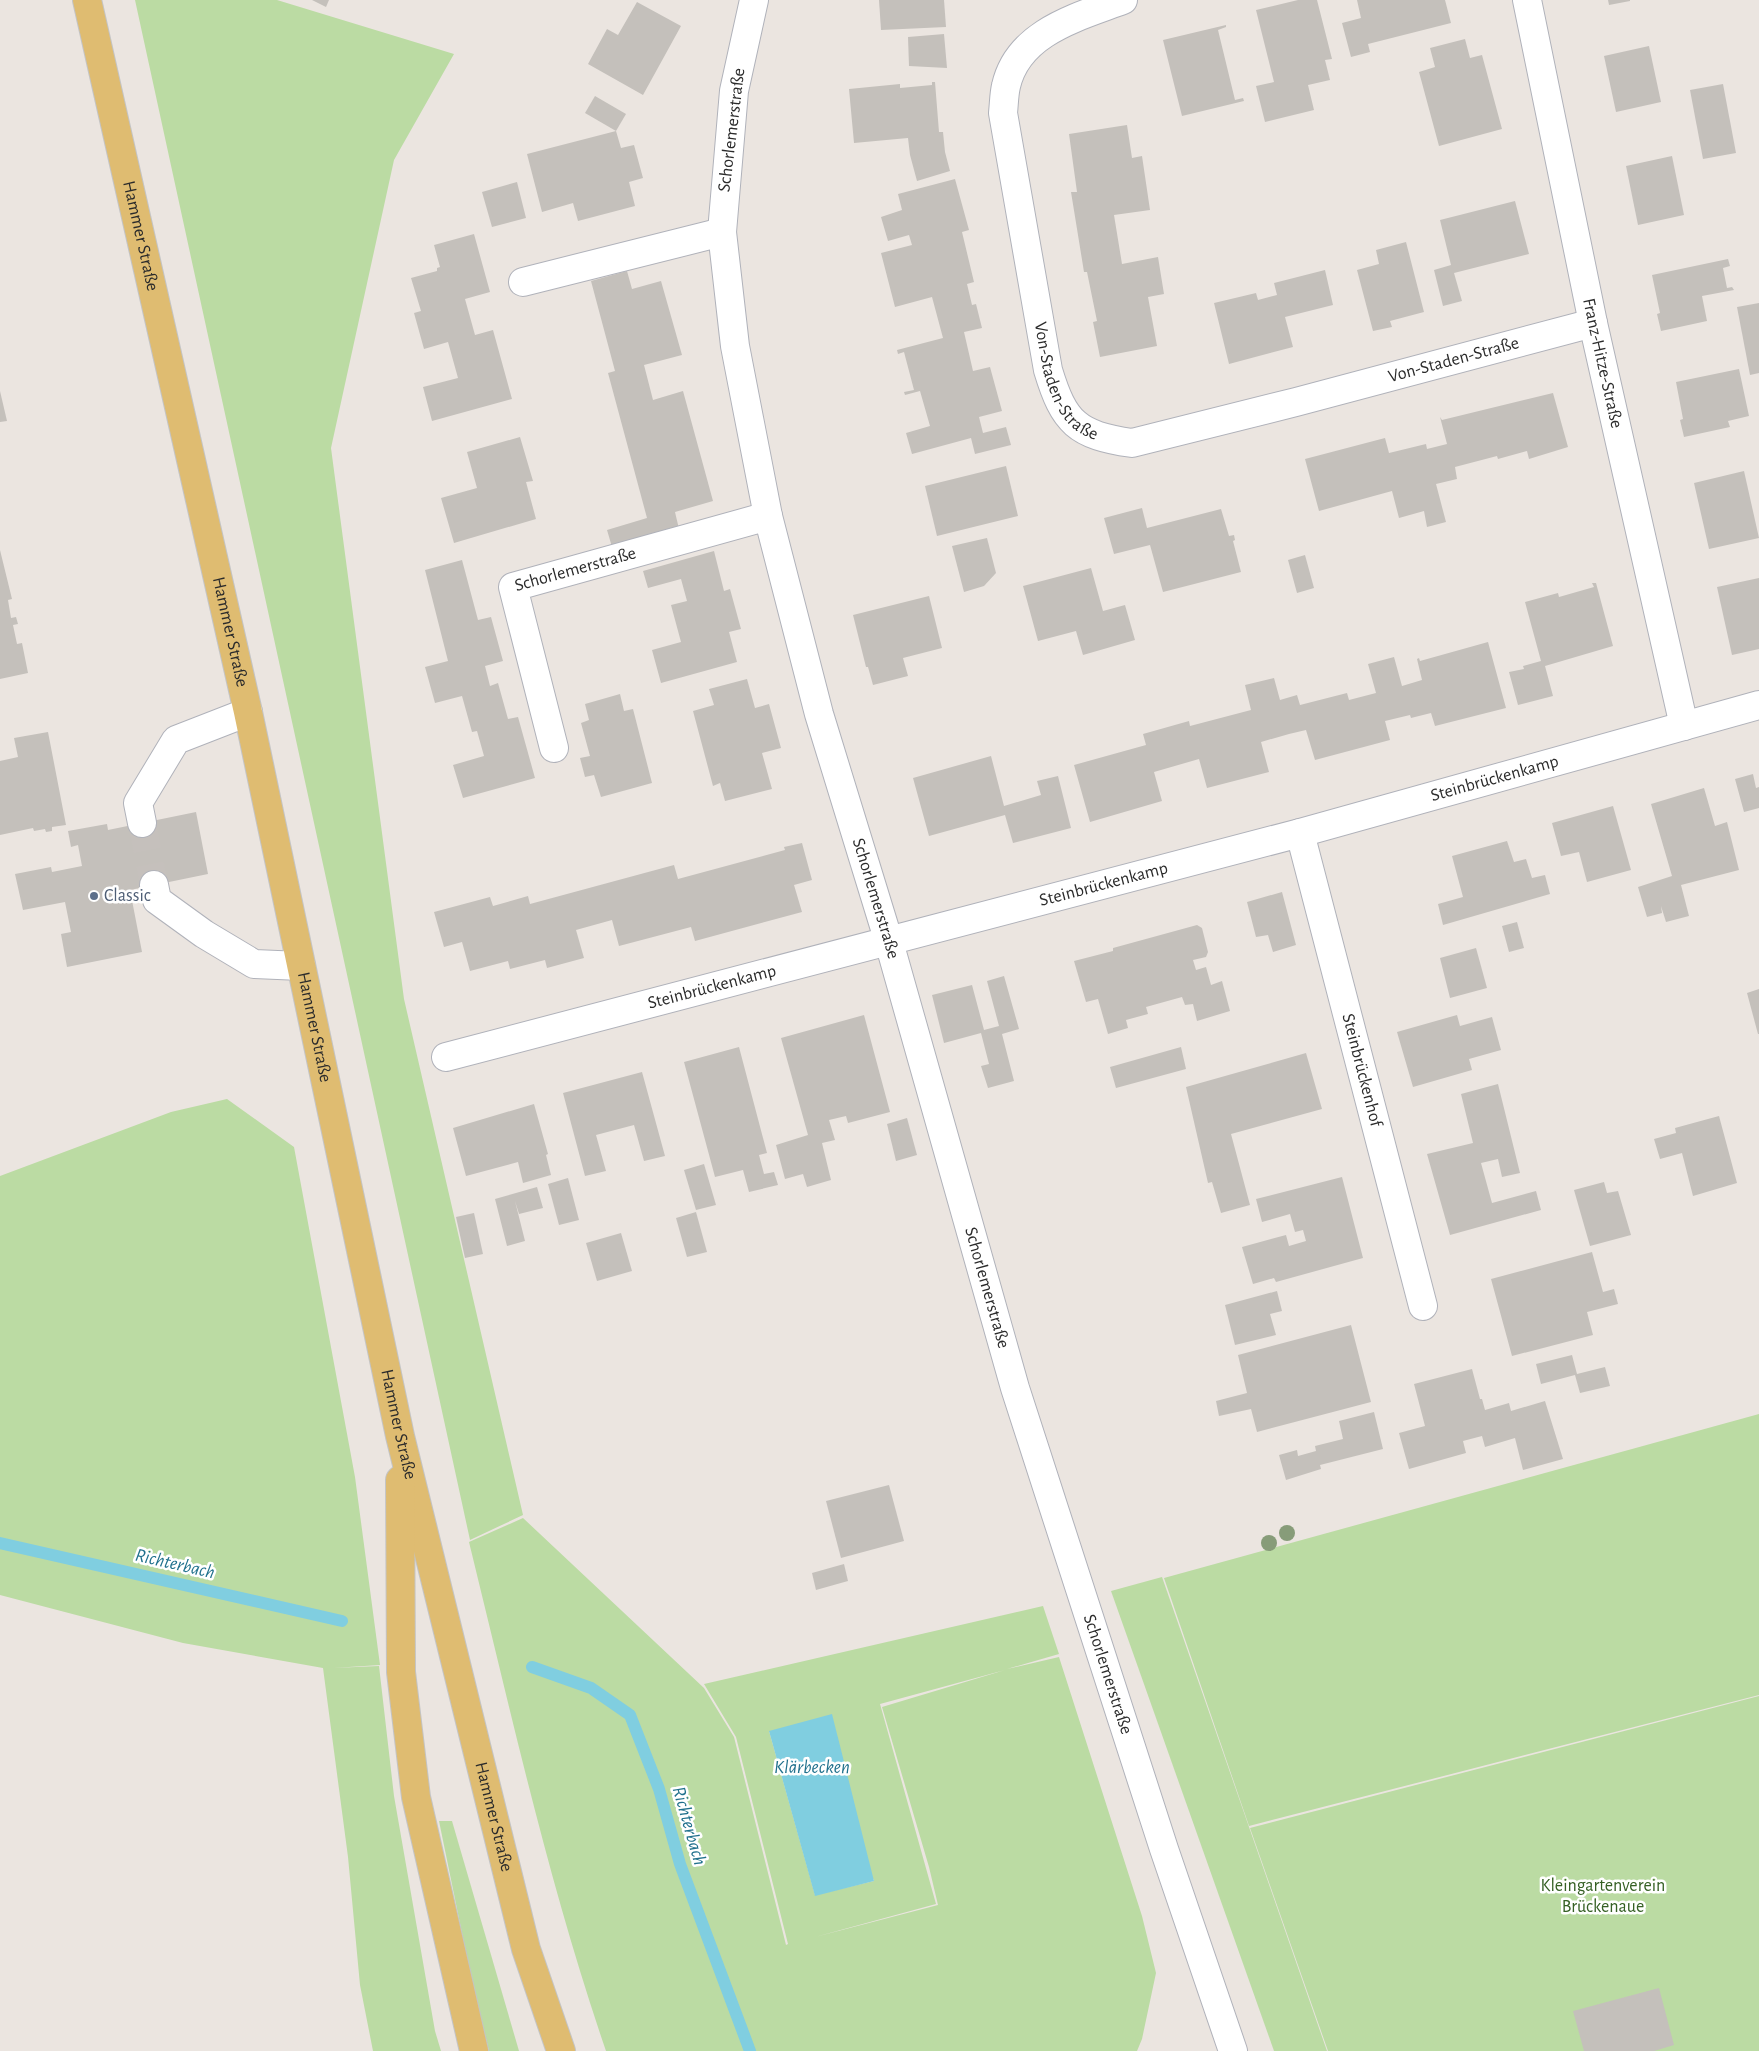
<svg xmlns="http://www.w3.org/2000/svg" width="1759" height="2051" viewBox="0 0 1759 2051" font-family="'Alegreya Sans',sans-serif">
<rect width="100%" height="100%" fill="#ebe5e0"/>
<g fill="#bbdba3" fill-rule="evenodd">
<polygon points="135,0 277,0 454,54 394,160 331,448 404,999 523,1515 470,1540"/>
<polygon points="227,1099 294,1147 355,1477 380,1665 333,1668 379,1666 394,1796 435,2031 441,2051 373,2051 360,1985 348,1857 323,1668 183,1643 0,1595 0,1176 171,1112"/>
<polygon points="1759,1414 1759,1695 1249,1826 1164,1578"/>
<path d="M523 1518 704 1688 734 1737 786 1945 788 1944 736 1737 704 1684 1043 1606 1059 1654 1007 1669 1059 1657 1142 1916 1156 1973 1142 2039 1137 2051H606C549 1885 511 1713 469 1542ZM1005 1670 882 1707 929 1867 938 1905 815 1937 936 1904 880 1704ZM769 1731 874 1880V1881L815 1895Z"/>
<polygon points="1162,1577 1327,2051 1274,2051 1111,1591"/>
<polygon points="1759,1696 1759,2051 1328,2051 1250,1828"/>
<polygon points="439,1821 452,1821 519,2051 489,2051 473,1987"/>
</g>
<polygon fill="#80cee0" points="832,1714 874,1881 815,1896 769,1731"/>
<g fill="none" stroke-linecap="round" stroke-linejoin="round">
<g stroke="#80cee0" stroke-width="12">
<polyline points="0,1543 342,1621"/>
<polyline points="532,1667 591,1688 630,1715 659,1789 680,1864 750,2051"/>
</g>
</g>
<g fill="#c4c0bb">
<polygon points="312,0 329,0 326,7"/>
<polygon points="879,0 944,0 946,27 881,30"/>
<polygon points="1298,0 1317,0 1332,59 1325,60 1330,80 1308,85 1314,110 1265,122 1256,86 1274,82 1256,10"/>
<polygon points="1357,0 1445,0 1451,23 1368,44 1370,52 1351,57 1342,23 1361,18"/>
<polygon points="1608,0 1630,0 1630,1 1609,5"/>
<polygon points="637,2 681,26 643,95 588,64 607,29 618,35"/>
<polygon points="1226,25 1226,27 1218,30 1235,100 1243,98 1244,101 1182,116 1163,40"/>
<polygon points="944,34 947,68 909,66 908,37"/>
<polygon points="1465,39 1470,58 1482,55 1502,129 1439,146 1419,72 1435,67 1430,48"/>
<polygon points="1649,46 1661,102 1616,112 1604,56"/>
<polygon points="932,82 935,82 939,132 943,132 945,152 950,171 917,181 910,155 908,138 854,143 849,89 900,84 900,88 932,85"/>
<polygon points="1723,84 1736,153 1703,159 1690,90"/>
<polygon points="595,96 626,114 616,131 585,113"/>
<polygon points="1127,125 1132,158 1142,156 1150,210 1114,215 1122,264 1158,257 1164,294 1148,297 1157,346 1100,357 1093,322 1097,321 1087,272 1084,272 1071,192 1077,192 1069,134"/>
<polygon points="616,131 621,148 634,145 643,178 629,182 635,206 578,221 573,203 542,212 527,154"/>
<polygon points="1672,156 1684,215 1638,225 1626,166"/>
<polygon points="955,179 969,230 962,232 974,282 967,284 972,305 976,304 982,328 964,332 973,371 990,367 1002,411 979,417 983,433 1006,427 1011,445 975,454 971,438 912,454 906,433 930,426 920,391 905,395 904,392 914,390 904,352 898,354 897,350 943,338 932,297 895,307 881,253 912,245 909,235 888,241 881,217 902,210 898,194"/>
<polygon points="517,182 526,218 492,227 482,192"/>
<polygon points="1515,201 1529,254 1454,273 1462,301 1443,306 1434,270 1451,265 1440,220"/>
<polygon points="474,234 490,292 465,299 475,335 493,330 512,399 432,421 423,387 458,378 448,342 424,349 414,313 421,311 411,278 437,271 437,268 440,267 434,245"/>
<polygon points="1406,242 1424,312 1390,321 1392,327 1373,331 1357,270 1379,264 1376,250"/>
<polygon points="1728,259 1730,266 1723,268 1727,288 1732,287 1734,290 1702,296 1707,321 1661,331 1657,314 1660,313 1652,275"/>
<polygon points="1325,270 1333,305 1285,317 1293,347 1229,364 1214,303 1256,293 1258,300 1277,295 1274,283"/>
<polygon points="627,271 632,289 661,281 682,355 644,365 653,400 683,391 713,501 675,512 679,529 612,547 607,530 647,518 608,373 615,371 591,281"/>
<polygon points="1759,303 1759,373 1750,375 1737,307"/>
<polygon points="1739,369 1749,416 1728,421 1730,427 1684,437 1680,420 1683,419 1676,382"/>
<polygon points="0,391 7,421 0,422"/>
<polygon points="1553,393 1568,447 1529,459 1527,451 1498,459 1497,456 1455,467 1457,479 1436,484 1446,522 1427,527 1424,511 1399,518 1392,491 1319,511 1305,459 1385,438 1389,453 1426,444 1427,449 1447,444 1440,417 1442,420"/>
<polygon points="520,437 533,481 526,482 536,519 454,543 441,498 477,488 467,452"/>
<polygon points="1006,466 1018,516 937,536 925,486"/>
<polygon points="1744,471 1759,538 1709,549 1694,483"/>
<polygon points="1142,508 1147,528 1221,509 1229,536 1234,535 1235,540 1233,541 1241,572 1163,592 1150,545 1114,554 1104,518"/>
<polygon points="987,538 996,573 984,586 964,592 952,546"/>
<polygon points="0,550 12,599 8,600 11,618 16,617 18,624 13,625 17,644 22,643 28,673 0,679"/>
<polygon points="714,551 724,591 730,589 741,629 729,632 737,662 661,683 652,650 681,642 671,605 687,601 681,579 648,588 643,571"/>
<polygon points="1305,555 1314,588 1297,593 1288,560"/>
<polygon points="462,560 478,620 491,617 503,661 485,666 490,686 498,683 508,719 518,717 535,778 463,798 453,765 484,756 477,731 472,732 462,696 435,703 425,667 448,661 425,570"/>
<polygon points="1091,568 1103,611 1125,605 1135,640 1083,655 1076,631 1038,641 1023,586"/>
<polygon points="1759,578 1759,649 1732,655 1717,587"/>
<polygon points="1592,583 1596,583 1613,646 1545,666 1553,696 1518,705 1509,672 1524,669 1523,666 1541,661 1525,602 1558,593 1559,597 1594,587"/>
<polygon points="929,596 942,648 903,658 908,676 873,685 868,667 866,667 853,615"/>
<polygon points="1488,642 1506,708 1435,726 1431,713 1411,718 1410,715 1385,721 1390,740 1315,760 1306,730 1289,734 1261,742 1269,772 1207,788 1199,759 1154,772 1162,801 1090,822 1074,765 1146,745 1143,734 1189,721 1190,726 1251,710 1245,685 1274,678 1280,700 1297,695 1300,705 1347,693 1349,700 1376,693 1368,664 1394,657 1402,686 1422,680 1417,659 1419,658 1420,661"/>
<polygon points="747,679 755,708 769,704 781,748 762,753 772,789 725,801 720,783 713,786 693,711 714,705 709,689"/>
<polygon points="620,694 624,711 633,709 652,783 601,797 594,775 585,777 580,758 590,756 581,723 589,720 585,704"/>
<polygon points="48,732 66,825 52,827 52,831 46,832 45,829 34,831 33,828 0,835 0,761 18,757 14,738"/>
<polygon points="991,756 1004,806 1041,795 1037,781 1058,776 1071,828 1013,843 1005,815 929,836 913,778"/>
<polygon points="1753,774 1756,788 1759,787 1759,808 1744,812 1735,779"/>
<polygon points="1704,788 1715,826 1727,822 1739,870 1681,885 1689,916 1666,922 1661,906 1662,913 1647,917 1638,887 1672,876 1651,804"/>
<polygon points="1613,806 1631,870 1587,882 1579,852 1561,856 1552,823"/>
<polygon points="196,812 208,874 130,890 142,952 67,967 61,934 71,932 65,902 23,910 15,874 51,867 52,872 82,866 78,845 71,847 68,831 107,824 108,830"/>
<polygon points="1507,841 1514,862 1526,859 1532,878 1545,875 1550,894 1443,925 1438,904 1463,897 1452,856"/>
<polygon points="802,843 812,880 794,885 802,912 695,941 691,927 619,946 612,920 576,930 584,958 547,968 545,960 510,969 508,961 470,971 462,942 444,947 434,912 490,897 493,906 528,896 530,904 674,865 678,879 785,850 784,847"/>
<polygon points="1282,892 1296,945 1273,952 1268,935 1256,937 1247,902"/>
<polygon points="1517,922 1524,948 1509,952 1502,926"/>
<polygon points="1197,925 1202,928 1208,952 1206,957 1193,960 1196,970 1206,967 1211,985 1222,981 1230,1011 1197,1021 1193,1004 1185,1005 1182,997 1146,1007 1148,1014 1126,1020 1128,1028 1108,1034 1098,999 1086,1002 1074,961 1113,951 1113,948"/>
<polygon points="1476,948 1487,988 1450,998 1440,958"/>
<polygon points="1004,976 1019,1029 1002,1034 1014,1081 988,1088 981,1066 989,1064 981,1033 944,1043 932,995 972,985 984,1030 999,1026 987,981"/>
<polygon points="1759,989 1759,1034 1758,1034 1747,993"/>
<polygon points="864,1015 890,1112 848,1123 846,1116 829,1120 835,1140 822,1143 831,1180 807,1187 803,1174 785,1179 776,1145 808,1135 781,1038"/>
<polygon points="1457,1015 1460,1026 1492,1017 1501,1050 1469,1059 1472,1070 1413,1087 1397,1032"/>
<polygon points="739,1047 767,1153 759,1155 764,1174 774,1172 778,1185 749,1192 743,1170 715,1177 684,1062"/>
<polygon points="1181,1047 1186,1069 1116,1088 1110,1067"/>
<polygon points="1306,1053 1322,1109 1231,1134 1250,1205 1221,1213 1212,1182 1208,1183 1186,1087"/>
<polygon points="642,1072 665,1156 644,1161 634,1125 596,1135 606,1171 585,1176 563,1093"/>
<polygon points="1498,1084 1520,1173 1502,1177 1498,1159 1481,1163 1492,1203 1536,1191 1541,1210 1450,1235 1427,1154 1473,1143 1461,1094"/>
<polygon points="534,1104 548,1154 546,1155 551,1175 523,1183 518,1162 466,1176 453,1128"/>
<polygon points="1719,1116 1737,1183 1693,1196 1682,1153 1660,1159 1654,1139 1676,1133 1675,1128"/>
<polygon points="907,1118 917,1155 896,1161 887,1124"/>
<polygon points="704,1164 716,1205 696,1210 684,1170"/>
<polygon points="1342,1177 1363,1258 1276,1282 1274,1278 1253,1284 1242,1247 1286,1235 1289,1246 1306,1241 1303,1230 1295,1232 1290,1214 1262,1222 1256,1199"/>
<polygon points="568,1178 579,1220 559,1225 548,1184"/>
<polygon points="1604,1182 1607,1193 1618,1191 1631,1235 1590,1246 1574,1190"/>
<polygon points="537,1187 543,1208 519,1214 515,1201 525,1241 507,1246 495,1199"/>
<polygon points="696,1212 707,1252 687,1257 676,1218"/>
<polygon points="474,1213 483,1254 465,1258 456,1217"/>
<polygon points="621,1233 632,1271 597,1281 586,1243"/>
<polygon points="1592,1252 1603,1292 1614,1289 1618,1304 1587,1312 1593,1335 1512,1356 1491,1279"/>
<polygon points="1277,1291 1282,1311 1270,1314 1276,1335 1235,1345 1225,1305"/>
<polygon points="1351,1325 1371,1402 1257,1432 1251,1409 1219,1416 1216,1401 1247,1393 1238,1355"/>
<polygon points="1572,1355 1577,1374 1605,1367 1610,1386 1580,1393 1575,1375 1541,1384 1536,1364"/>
<polygon points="1472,1369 1480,1399 1482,1399 1485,1410 1509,1403 1511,1411 1545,1401 1563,1459 1523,1470 1515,1438 1485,1447 1482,1436 1463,1441 1466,1453 1409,1469 1399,1433 1425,1426 1414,1384"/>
<polygon points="1374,1412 1383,1449 1320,1465 1321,1469 1286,1480 1279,1455 1297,1450 1298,1456 1316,1451 1315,1446 1343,1439 1339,1421"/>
<polygon points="889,1485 904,1541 841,1558 826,1501"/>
<polygon points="844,1564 848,1581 816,1590 812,1573"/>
<polygon points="1659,1988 1674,2045 1654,2051 1584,2051 1573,2011"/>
</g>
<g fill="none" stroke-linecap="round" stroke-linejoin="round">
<polyline stroke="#c5c0bc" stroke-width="28" stroke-dasharray="28 14" stroke-linecap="butt" points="142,823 154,885"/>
<g stroke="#b0b2ba" stroke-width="30">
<g id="minor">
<path id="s1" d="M754 0 734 91 722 232 735 346 768 516 819 714 889 942 1015 1388 1164 1849 1233 2051"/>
<path id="s2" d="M1123 0C1078 17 1018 32 1006 86 1004 94 1004 104 1003 113L1048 370C1064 423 1077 435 1132 443L1296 402 1593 323"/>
<path id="s3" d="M1527 0 1593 323 1684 726"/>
<polyline points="523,282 722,232"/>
<path id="s4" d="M554 748 513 587 768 516"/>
<polyline points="142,823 138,803 176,740 248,712"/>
<path id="s5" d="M1300 833 1423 1306"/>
<polyline points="154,885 157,900 204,934 254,964 301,966"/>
<path id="s6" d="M446 1057 1300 833 1759 705"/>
</g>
</g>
<g stroke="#c4c4c4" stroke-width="30">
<g id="major">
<path id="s7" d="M87 0 248 712 400 1436 526 1949 561 2051"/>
<polyline points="400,1480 401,1672 416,1797 474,2051"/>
</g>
</g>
<use href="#minor" stroke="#fff" stroke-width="28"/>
<use href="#major" stroke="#dfbc71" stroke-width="28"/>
</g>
<g fill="#879c79">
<circle cx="1287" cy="1533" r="8"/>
<circle cx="1269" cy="1543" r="8"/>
</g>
<circle fill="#5c6f8a" stroke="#fff" stroke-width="2" cx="94" cy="896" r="5"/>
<g text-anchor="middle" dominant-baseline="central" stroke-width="5" stroke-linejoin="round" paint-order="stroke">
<g font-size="18" fill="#2b2b2b" stroke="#fff">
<text transform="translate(732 130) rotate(-83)">Schorlemerstraße</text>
<text stroke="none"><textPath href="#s7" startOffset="242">Hammer Straße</textPath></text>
<text stroke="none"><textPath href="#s2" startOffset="894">Von-Staden-Straße</textPath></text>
<text stroke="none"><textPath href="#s3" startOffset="371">Franz-Hitze-Straße</textPath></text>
<text stroke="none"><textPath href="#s2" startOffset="459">Von-Staden-Straße</textPath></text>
<text stroke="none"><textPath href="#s4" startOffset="231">Schorlemerstraße</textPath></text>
<text stroke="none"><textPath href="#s7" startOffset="648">Hammer Straße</textPath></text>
<text stroke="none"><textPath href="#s6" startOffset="1085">Steinbrückenkamp</textPath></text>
<text stroke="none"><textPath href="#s6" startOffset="680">Steinbrückenkamp</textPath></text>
<text stroke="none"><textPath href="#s1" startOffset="920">Schorlemerstraße</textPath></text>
<text stroke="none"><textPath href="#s6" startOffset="275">Steinbrückenkamp</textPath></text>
<text stroke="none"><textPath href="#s7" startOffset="1052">Hammer Straße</textPath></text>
<text stroke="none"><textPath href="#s5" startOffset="245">Steinbrückenhof</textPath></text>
<text stroke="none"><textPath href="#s1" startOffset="1325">Schorlemerstraße</textPath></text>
<text stroke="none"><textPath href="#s7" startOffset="1458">Hammer Straße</textPath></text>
<text stroke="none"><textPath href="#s1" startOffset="1730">Schorlemerstraße</textPath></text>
<text stroke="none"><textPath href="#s7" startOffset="1862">Hammer Straße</textPath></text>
</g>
<g font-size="18" fill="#4e5e75" stroke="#fff" text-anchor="start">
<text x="104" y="896">Classic</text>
</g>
<g font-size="18" fill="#356024" stroke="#fff">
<text x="1603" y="1886">Kleingartenverein<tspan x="1603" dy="21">Brückenaue</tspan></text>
</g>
<g font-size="19" font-style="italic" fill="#1f708c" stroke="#fff">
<text transform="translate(175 1564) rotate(13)">Richterbach</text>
<text x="812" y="1767">Klärbecken</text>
<text transform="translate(689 1826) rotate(74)">Richterbach</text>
</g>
</g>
</svg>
